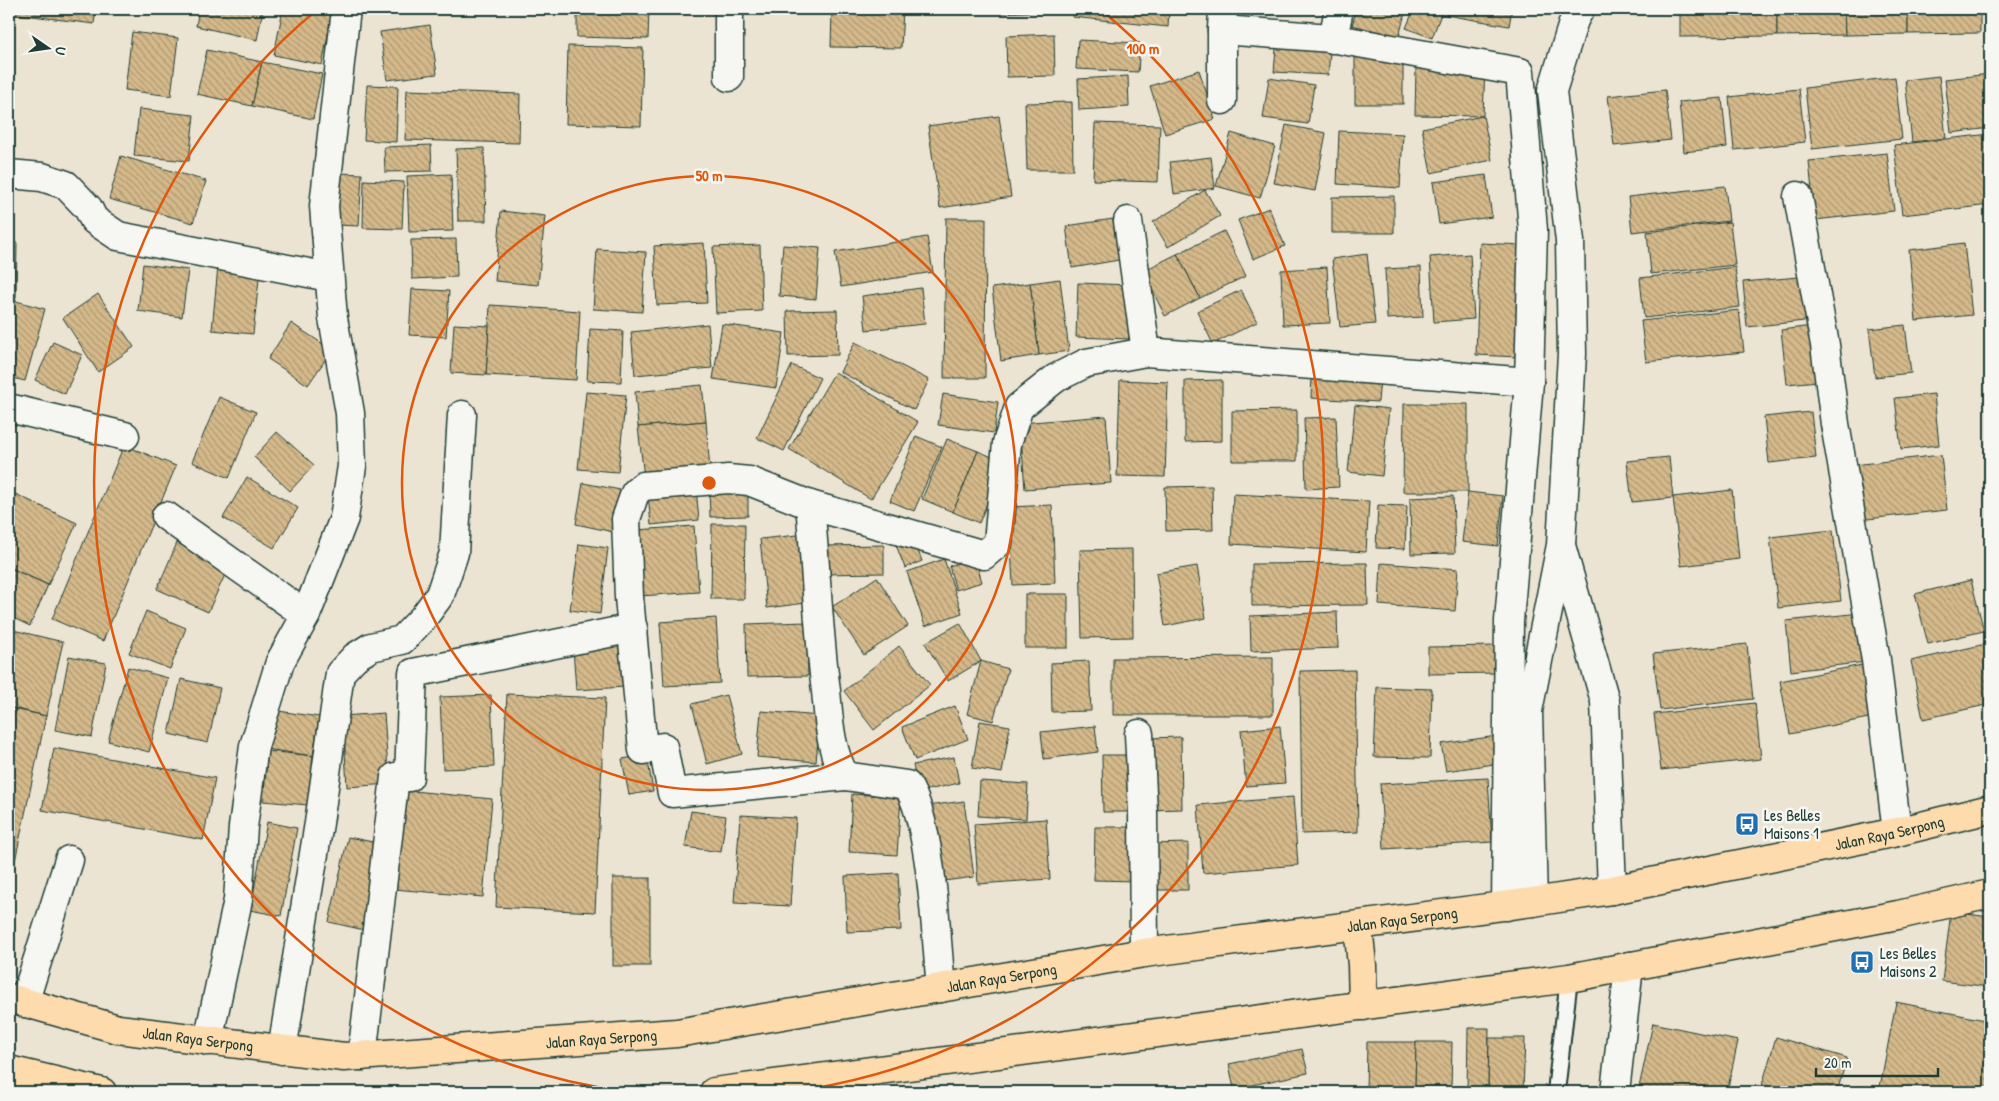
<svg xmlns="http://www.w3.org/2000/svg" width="1999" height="1101" viewBox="0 0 1999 1101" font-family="'Patrick Hand',sans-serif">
<defs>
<pattern id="building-back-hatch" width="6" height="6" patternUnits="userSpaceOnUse" patternTransform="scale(1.25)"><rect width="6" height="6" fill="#d5b98a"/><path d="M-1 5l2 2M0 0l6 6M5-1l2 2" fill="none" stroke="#ac9872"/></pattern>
</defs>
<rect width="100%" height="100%" fill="#ece4d3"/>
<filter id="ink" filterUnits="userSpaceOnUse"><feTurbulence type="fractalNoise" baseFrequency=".02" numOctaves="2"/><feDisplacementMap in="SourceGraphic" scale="10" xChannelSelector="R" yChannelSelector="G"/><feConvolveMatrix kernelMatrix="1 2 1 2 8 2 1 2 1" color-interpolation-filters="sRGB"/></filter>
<g filter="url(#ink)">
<g fill="url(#building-back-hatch)" stroke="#1f3d34">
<polygon points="9,9 96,9 94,24 9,13"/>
<polygon points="199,9 263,9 257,40 196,26"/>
<polygon points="283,9 333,9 322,65 274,55"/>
<polygon points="577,9 649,9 648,39 577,37"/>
<polygon points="832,9 903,9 901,48 831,47"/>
<polygon points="1001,9 1053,9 1053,11 1002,13"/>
<polygon points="1073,9 1169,9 1168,27 1072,17"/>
<polygon points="1357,9 1406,9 1399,37 1352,25"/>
<polygon points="1414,9 1443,9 1432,38 1406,28"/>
<polygon points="1447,9 1512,9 1509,26 1446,15"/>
<polygon points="1680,9 1777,9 1777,36 1680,37"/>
<polygon points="1777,9 1844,9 1845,35 1777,36"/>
<polygon points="1844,9 1908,9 1908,34 1845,35"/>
<polygon points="1908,9 1980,9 1980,33 1908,34"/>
<polygon points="430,25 437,74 387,80 380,32"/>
<polygon points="132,32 178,38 171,96 125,90"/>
<polygon points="1054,34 1055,76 1007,77 1006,36"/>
<polygon points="1277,38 1331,41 1328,75 1274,72"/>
<polygon points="1078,40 1140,43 1138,72 1076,69"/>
<polygon points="568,46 643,48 641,126 566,124"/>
<polygon points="207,50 262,62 252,106 197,94"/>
<rect x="1355" y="55" width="48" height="49"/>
<polygon points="262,62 322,74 313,119 252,106"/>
<polygon points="1416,68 1485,68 1483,116 1415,115"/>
<polygon points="1199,70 1215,119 1165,134 1150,86"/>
<polygon points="1990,74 1990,128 1951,133 1945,79"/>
<polygon points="1128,76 1129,107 1079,110 1078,79"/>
<polygon points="1939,76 1946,138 1912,142 1905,80"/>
<polygon points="1895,77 1902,139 1812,149 1805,88"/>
<polygon points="1269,78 1314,85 1308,124 1263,118"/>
<polygon points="367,85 398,86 396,142 364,140"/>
<polygon points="1799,89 1805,142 1734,150 1729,97"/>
<polygon points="407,90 520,94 519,143 405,140"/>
<polygon points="1665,90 1671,140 1614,146 1608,96"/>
<polygon points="1722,98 1727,147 1684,152 1679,102"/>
<polygon points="1072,102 1073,170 1027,170 1025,103"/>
<polygon points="139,109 194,115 189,161 134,156"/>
<polygon points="999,116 1011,197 940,208 928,126"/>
<polygon points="1483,116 1492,160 1431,173 1422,128"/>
<polygon points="1095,123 1160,125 1158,182 1093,180"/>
<polygon points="1286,125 1326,133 1315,191 1274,183"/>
<polygon points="1339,131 1403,134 1400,188 1337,184"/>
<polygon points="1231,133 1275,146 1260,198 1216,186"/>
<polygon points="1990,134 1990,205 1902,215 1894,145"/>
<polygon points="431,145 432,171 385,172 384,147"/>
<polygon points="484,148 486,221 458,221 456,149"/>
<polygon points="1887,153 1894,211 1815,220 1809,161"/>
<polygon points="121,156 206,181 193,223 109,199"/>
<polygon points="1211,157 1215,188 1174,194 1170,162"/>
<polygon points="339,173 362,174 359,226 336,225"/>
<polygon points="451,174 453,231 409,232 407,176"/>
<polygon points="1486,175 1492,217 1439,224 1433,182"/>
<polygon points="9,178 12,178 14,233 9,233"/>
<polygon points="364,180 404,182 402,229 363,228"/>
<polygon points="1725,186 1729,221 1632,232 1628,197"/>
<polygon points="1205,190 1220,216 1168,247 1153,222"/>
<polygon points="1394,196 1394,233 1332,233 1332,197"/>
<polygon points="1269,208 1285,246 1253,259 1238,220"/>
<polygon points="501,211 545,216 538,285 495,281"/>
<polygon points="946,218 986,218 985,378 944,378"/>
<polygon points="1113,219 1119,260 1072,268 1066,226"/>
<polygon points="1730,222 1735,265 1651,274 1647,232"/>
<polygon points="1224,231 1246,276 1200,298 1177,254"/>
<polygon points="927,237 933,272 841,287 835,252"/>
<polygon points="456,239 457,277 412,279 411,240"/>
<polygon points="9,243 17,243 16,298 9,298"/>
<polygon points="704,243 707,303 657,305 654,246"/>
<polygon points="1480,243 1523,245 1518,357 1476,355"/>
<polygon points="1964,243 1972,315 1916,321 1909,250"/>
<polygon points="760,245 762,311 716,313 713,247"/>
<polygon points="783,245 820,248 816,299 779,296"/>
<polygon points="597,249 646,252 642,312 593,309"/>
<polygon points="1177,254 1200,298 1165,316 1143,271"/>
<polygon points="1367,254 1375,324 1340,327 1332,259"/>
<polygon points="1470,254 1474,319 1434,322 1430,257"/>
<polygon points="143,264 188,270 182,317 138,311"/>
<polygon points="218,266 260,270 253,334 212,330"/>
<polygon points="1327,267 1330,323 1283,325 1281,270"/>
<polygon points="1421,267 1423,317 1387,319 1385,269"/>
<polygon points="1735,267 1740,307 1644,318 1640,278"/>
<polygon points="1810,276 1814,320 1747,327 1743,282"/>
<polygon points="1060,279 1069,351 1039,355 1030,283"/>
<polygon points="1030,283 1039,355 1001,361 992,288"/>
<polygon points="1078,283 1131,285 1129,339 1076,337"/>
<polygon points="921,288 925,324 866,330 862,296"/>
<polygon points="412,289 449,291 446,337 409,335"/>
<polygon points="1241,290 1257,322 1213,344 1197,311"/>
<polygon points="98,294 134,347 98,372 63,318"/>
<polygon points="9,299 45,309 25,381 9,377"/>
<polygon points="490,305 580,311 576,380 486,375"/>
<polygon points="837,310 838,355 788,356 787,311"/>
<polygon points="1739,310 1744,352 1646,362 1641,321"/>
<polygon points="291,323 332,350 308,385 268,359"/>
<polygon points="454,324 489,326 486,375 451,373"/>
<polygon points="708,324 712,368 635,375 631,332"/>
<polygon points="722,324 784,333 776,388 713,379"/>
<polygon points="1905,325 1911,373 1875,377 1869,329"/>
<polygon points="1812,326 1818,381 1787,384 1781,330"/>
<polygon points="590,329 623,331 621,382 587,381"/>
<polygon points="53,342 82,355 65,394 35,380"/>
<polygon points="855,342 929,380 914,410 840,372"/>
<polygon points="792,365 820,378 784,451 757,438"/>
<polygon points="835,372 918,422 871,499 789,449"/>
<polygon points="1312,375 1380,378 1378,402 1311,398"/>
<polygon points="1120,380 1168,382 1165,477 1117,476"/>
<polygon points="1222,380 1222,441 1185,442 1185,381"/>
<polygon points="702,385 706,421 638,427 635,392"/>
<polygon points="586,392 626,395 618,472 578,469"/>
<polygon points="943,394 998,402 994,433 938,425"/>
<polygon points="1934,394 1939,445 1901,449 1895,398"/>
<polygon points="219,397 256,412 229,478 192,462"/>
<polygon points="1404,404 1468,404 1468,492 1403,492"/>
<polygon points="1355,405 1389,409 1382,476 1348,472"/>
<polygon points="1297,410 1297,461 1232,461 1232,411"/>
<polygon points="1811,412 1816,458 1769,463 1764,417"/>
<polygon points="1106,416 1111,483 1025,489 1020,423"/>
<polygon points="1336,417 1339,487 1306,489 1304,418"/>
<polygon points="706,421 710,470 644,477 638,427"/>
<polygon points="277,432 314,465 290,491 254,457"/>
<polygon points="916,436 942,447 914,511 890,501"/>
<polygon points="947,439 978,451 953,512 922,499"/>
<polygon points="124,445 176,466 103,641 52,619"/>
<polygon points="978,451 1004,462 979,523 953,512"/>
<polygon points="1941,455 1947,510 1859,520 1853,465"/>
<polygon points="1669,457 1673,498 1632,502 1627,461"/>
<polygon points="247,477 298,508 274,548 223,518"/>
<polygon points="583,483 626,491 618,533 576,524"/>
<polygon points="1212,486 1213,530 1166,531 1165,487"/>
<polygon points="696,488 699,520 651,525 648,494"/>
<polygon points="748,488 748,516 710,517 709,489"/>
<polygon points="1732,490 1739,559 1681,566 1673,497"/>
<polygon points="9,491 77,523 48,585 9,567"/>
<polygon points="1468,492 1503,496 1498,546 1462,542"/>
<polygon points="1233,494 1369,501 1366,552 1231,544"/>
<polygon points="1453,496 1455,553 1411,554 1410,498"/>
<polygon points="1052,505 1055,583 1013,585 1009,507"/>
<polygon points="1378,505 1407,506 1405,549 1376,548"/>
<polygon points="712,524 745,524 744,599 711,599"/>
<polygon points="694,526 699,592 640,596 636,530"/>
<polygon points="1833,530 1841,601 1778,608 1770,537"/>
<polygon points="807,534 814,602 767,608 760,539"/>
<polygon points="913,538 922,561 905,568 896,545"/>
<polygon points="177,543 229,566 208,612 157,589"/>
<polygon points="579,544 608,548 600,614 570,610"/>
<polygon points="884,545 884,573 823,574 822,546"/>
<polygon points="1132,549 1133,637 1082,638 1080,550"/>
<polygon points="975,558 982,582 956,590 949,566"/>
<polygon points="944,559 962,613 925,626 907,572"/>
<polygon points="1367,563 1368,605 1252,606 1252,564"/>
<polygon points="1381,563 1458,569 1455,611 1379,605"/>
<polygon points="1197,566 1206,618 1165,626 1156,573"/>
<polygon points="12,569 48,585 30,626 9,616 9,576"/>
<polygon points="877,577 908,626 864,655 832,607"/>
<polygon points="1971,580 1984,631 1928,644 1915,594"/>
<rect x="1025" y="594" width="43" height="54"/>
<polygon points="146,611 186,628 170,669 129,653"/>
<polygon points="1337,612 1338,648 1251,651 1250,616"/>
<polygon points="1860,613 1866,662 1791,671 1786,621"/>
<polygon points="716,618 720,683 664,686 660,622"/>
<polygon points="807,622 808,676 747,677 746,624"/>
<polygon points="960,623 981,661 948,681 925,643"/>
<polygon points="9,629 63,642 46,716 9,707"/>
<polygon points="624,642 625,687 576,690 573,648"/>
<polygon points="1990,643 1990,704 1923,719 1911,661"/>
<polygon points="1747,644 1753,699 1660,710 1653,654"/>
<polygon points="899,646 930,685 874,730 844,691"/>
<polygon points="1499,646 1500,673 1428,674 1428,647"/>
<polygon points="69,656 106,663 92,737 55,730"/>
<polygon points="1273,657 1273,715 1113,715 1113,658"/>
<polygon points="981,661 1008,669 993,721 967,714"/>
<polygon points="1089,661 1091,711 1052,712 1051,663"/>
<polygon points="1867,664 1878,716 1790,734 1780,681"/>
<polygon points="128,667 168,678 149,752 108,741"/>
<polygon points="1355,670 1358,832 1302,834 1300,671"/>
<polygon points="181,679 220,688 208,743 169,734"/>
<polygon points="1377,687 1432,689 1430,758 1374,757"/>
<polygon points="507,694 605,698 595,912 496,907"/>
<polygon points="491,695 494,767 443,769 440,697"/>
<polygon points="726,695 742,754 707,764 692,704"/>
<polygon points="1755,703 1761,759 1661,770 1654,714"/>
<polygon points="955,706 968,739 915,760 902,727"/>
<polygon points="9,708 46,716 9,889"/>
<polygon points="265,709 319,717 313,756 259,748"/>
<polygon points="761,711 820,716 816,762 757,757"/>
<polygon points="384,713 389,784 347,787 343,716"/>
<polygon points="980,721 1010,726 1002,773 972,768"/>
<polygon points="1095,726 1098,752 1044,759 1041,732"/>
<polygon points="1280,726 1285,783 1246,786 1241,730"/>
<polygon points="1497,736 1501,763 1446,771 1441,744"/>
<polygon points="1181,737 1182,809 1148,810 1146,738"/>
<polygon points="54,748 215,778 203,840 42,810"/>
<polygon points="268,751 313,756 308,805 263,801"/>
<polygon points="647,755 653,791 629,795 622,759"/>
<polygon points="1102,755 1135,755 1135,812 1103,812"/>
<polygon points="954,757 959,783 919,792 913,765"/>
<polygon points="1488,778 1492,842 1384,849 1380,784"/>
<polygon points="980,781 1028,784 1026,819 978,816"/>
<polygon points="404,790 492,799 483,897 394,889"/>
<polygon points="852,794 901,797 897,855 849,852"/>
<polygon points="1293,797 1298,865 1203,873 1198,805"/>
<polygon points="964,801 974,877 937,882 927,806"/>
<polygon points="691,811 726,816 721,852 685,847"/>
<polygon points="740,815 796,818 790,906 734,903"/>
<polygon points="1046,819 1050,879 978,884 974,824"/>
<polygon points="267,822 297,828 281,916 250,910"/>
<polygon points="1095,827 1137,827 1135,881 1094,880"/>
<polygon points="348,837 383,844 364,930 329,922"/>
<polygon points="1188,843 1188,890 1153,890 1152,844"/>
<polygon points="898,873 901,930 847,932 845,876"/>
<rect x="613" y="878" width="37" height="88"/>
<polygon points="1951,912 1990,917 1990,987 1942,981"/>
<polygon points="1896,1002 1990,1021 1990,1092 1879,1092"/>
<polygon points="1653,1023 1738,1041 1727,1092 1638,1092"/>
<polygon points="1468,1028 1489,1028 1488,1092 1467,1092"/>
<polygon points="1776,1037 1847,1058 1837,1092 1760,1092"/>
<polygon points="1489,1038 1525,1038 1523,1092 1488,1092"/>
<polygon points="1367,1042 1416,1042 1415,1092 1366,1092"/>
<polygon points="1416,1042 1452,1042 1451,1092 1415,1092"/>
<polygon points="1302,1049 1308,1073 1234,1089 1229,1064"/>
</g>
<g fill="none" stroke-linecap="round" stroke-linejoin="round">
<g stroke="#1f3d34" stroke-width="20">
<polyline id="service" points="1556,1092 1569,978"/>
</g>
<g stroke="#1f3d34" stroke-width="31">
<g id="minor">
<polyline points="729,9 729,77"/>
<polyline points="1223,9 1222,30 1331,38 1520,72 1533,230 1529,382 1509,621 1506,906"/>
<polyline points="1222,30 1222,100"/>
<polyline points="1333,39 1339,9"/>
<polyline points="9,174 42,177 66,185 88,208 94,220 118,236 329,277"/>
<polyline points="1798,196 1825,345 1835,424 1876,660 1897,832"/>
<polyline points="1128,221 1146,352"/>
<polyline points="9,408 125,436"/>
<path d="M810 505C816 567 818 629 826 691 829 720 830 751 845 776L907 785C932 822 936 939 941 988"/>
<polyline points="166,516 306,615"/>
<polyline points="1562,549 1605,701 1612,890"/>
<polyline points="1139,734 1143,812 1144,953"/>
<polyline points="845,776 672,793 663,747 643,750 629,597 626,519 635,493 643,486 728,479 749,481 810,505 984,555 998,543 1007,443 1019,407 1056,378 1086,363 1146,352 1529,382"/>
<polyline points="1533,902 1528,711 1561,545 1572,354 1570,241 1552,91 1574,20 1580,9"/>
<polyline points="24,1003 69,860"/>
<polyline points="208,1041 238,900 243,827 254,746 280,662 306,615 344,518 352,466 350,413 333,318 324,206 346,9"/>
<polyline points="282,1050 319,823 340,673 355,657 371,647 402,640 423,618 440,595 454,553 462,415"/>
<polyline points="362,1056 395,777 409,777 413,673 633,628"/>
<polyline points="1615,1092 1629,966"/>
</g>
</g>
<g stroke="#1f3d34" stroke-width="31">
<g id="primary">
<polyline points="1358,926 1362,965 1363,1006"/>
<path id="s1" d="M9 998 118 1029 344 1057 677 1033 1144 953 1533 902 1612 890 1897 832 1990 809"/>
<polyline points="9,1070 102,1092"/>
<polyline points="714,1092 1569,978 1898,915 1990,894"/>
</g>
</g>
<use href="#service" stroke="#f6f6f2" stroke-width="16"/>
<use href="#minor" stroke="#f6f6f2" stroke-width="28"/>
<use href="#primary" stroke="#fedbac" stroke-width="28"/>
</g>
</g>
<g fill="none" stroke="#de580e" stroke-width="2.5">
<circle cx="709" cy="483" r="307"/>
<path d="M629 1092A614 614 0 0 1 318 9M1100 9A614 614 0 0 1 789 1092"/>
</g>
<defs>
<g id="bus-square" transform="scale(1.25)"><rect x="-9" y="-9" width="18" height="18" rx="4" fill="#1f6fb2" stroke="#f6f6f2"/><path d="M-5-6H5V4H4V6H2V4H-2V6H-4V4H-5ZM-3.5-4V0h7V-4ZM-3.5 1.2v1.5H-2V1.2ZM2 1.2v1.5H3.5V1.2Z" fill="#fff"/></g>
</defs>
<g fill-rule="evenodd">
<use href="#bus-square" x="1747" y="824"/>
<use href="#bus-square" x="1862" y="962"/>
</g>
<g text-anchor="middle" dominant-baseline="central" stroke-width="5" stroke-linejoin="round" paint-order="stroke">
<g font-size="16" fill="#1f3d34" stroke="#f6f6f2" text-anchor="start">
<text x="1764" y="815">Les Belles<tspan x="1764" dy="18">Maisons 1</tspan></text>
<text x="1880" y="953">Les Belles<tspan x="1880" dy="18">Maisons 2</tspan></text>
</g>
<g font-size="16" fill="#1f3d34" stroke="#f6f6f2">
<text stroke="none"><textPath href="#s1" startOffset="1904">Jalan Raya Serpong</textPath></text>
<text stroke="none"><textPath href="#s1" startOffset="1409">Jalan Raya Serpong</textPath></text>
<text stroke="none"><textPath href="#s1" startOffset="1004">Jalan Raya Serpong</textPath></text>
<text stroke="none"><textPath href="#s1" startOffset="599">Jalan Raya Serpong</textPath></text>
<text stroke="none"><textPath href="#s1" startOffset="194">Jalan Raya Serpong</textPath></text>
</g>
</g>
<circle cx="709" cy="483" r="8" fill="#de580e" stroke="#f6f6f2" stroke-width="2.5"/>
<g font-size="15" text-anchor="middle" font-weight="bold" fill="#de580e" stroke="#f6f6f2" stroke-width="5" stroke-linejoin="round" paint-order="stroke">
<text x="1143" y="54">100 m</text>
<text x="709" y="181">50 m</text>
</g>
<rect width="1999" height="1101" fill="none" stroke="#f6f6f2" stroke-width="30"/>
<rect x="15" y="15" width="1969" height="1071" fill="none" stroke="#1f3d34" stroke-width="2" filter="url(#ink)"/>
<g transform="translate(48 48) rotate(103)" stroke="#f6f6f2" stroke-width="4" paint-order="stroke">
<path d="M0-4L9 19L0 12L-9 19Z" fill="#1f3d34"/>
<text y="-8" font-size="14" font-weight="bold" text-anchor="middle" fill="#1f3d34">U</text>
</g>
<path d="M1816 1068v8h122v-8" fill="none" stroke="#1f3d34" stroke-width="2.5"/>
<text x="1824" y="1068" font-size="15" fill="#1f3d34" stroke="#f6f6f2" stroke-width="4" paint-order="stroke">20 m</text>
</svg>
